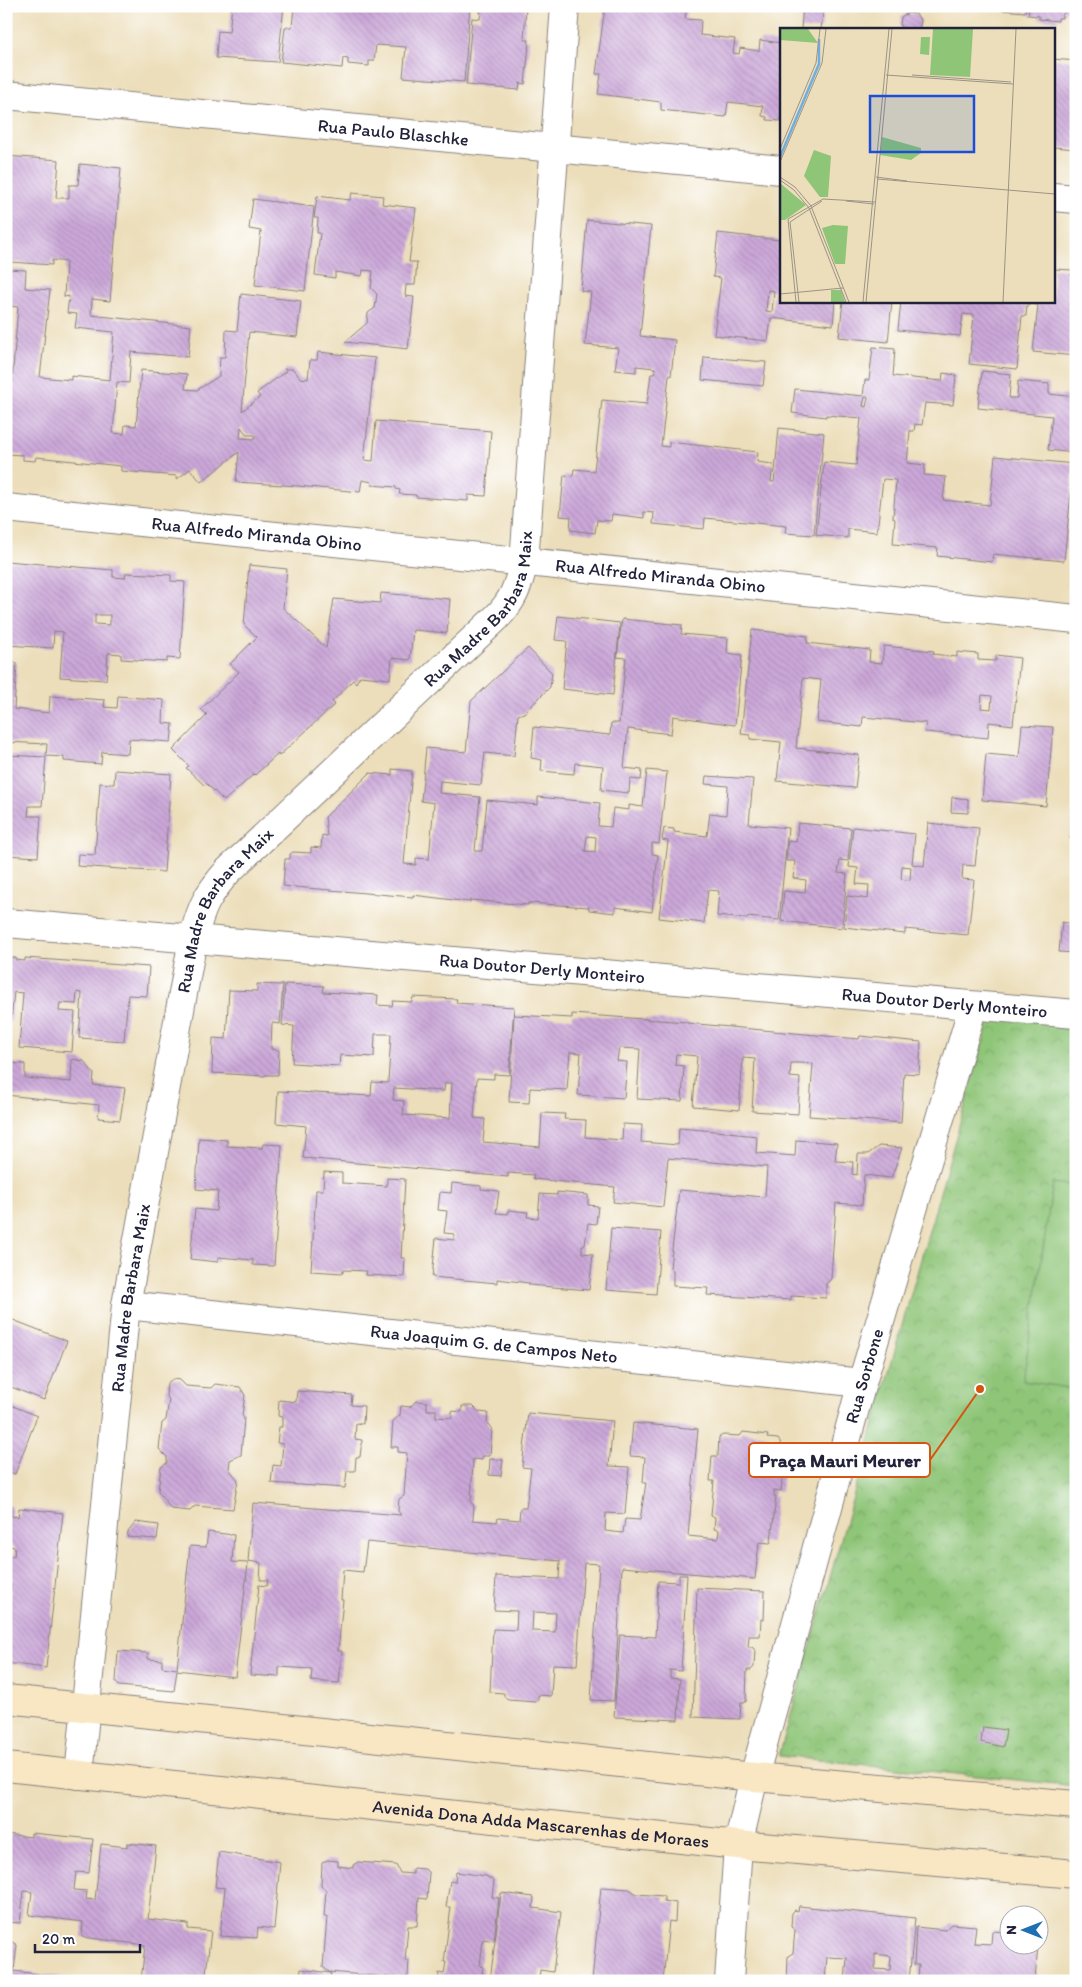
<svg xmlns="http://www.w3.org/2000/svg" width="1082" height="1987" viewBox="0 0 1082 1987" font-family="Itim,sans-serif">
<defs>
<pattern id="park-crowns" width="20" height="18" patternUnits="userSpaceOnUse" patternTransform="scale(1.25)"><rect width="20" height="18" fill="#8ec577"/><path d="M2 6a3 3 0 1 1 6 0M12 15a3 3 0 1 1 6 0" fill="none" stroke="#7aa968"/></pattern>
<pattern id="building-back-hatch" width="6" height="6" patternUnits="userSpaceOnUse" patternTransform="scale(1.25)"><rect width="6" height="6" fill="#cba7d8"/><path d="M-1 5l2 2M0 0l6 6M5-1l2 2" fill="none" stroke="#ae8fba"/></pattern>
</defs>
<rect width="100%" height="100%" fill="#fff"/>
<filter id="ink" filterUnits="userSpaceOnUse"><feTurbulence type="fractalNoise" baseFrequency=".02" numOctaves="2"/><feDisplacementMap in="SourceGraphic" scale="10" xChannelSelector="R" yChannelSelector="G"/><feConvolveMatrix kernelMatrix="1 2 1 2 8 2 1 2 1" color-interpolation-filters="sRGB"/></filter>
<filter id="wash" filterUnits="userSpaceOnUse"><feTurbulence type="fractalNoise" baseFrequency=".0096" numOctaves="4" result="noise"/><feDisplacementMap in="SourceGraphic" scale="20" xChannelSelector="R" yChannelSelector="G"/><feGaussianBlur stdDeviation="1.12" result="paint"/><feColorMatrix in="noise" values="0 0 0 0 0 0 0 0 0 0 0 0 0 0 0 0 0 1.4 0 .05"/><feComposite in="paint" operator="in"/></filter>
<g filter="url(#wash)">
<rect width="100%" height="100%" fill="#ecdeba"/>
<polygon fill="url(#park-crowns)" stroke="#587459" points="991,1014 1076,1021 1076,1786 779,1756"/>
<polygon fill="#8ec577" stroke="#587459" points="1053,1183 1076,1186 1076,1389 1023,1381"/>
<g id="blocks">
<g fill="url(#building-back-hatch)" fill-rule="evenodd">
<polygon points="232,6 284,6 278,62 216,58 218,31 229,32"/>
<polygon points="294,6 470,6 464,82 403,77 406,47 376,45 374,61 369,61 369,66 348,64 348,59 343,58 342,68 281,62 285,27 292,27"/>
<polygon points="478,6 526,6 524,40 529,40 528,55 525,84 520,83 519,90 466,85 472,18 480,19 481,12 478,11"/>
<polygon points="605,6 687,6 685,19 701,20 700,35 735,39 733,53 739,54 740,48 759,51 760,40 781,43 781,121 767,120 767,117 762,116 763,106 728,102 726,117 661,110 661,102 598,94 601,74 596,74"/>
<polygon points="803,6 824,6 821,29 801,29"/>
<polygon points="1000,6 1026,6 1025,12 1000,10"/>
<polygon points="1029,6 1071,6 1062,15 1062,18 1058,18 1058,21 1039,19 1039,16 1028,15"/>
<polygon points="908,13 916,14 921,21 919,29 902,29 900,25 901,17"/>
<polygon points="1053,59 1076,61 1076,149 1053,147"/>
<path d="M6 156 59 160 56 198H69V185H78L80 164 121 168 110 301 92 299 91 315 191 326 188 357 131 352 129 383 117 382 113 433 124 434 125 425 136 426 141 370 187 374 185 389 197 390 219 376 220 357H225L226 330 237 331 241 294 301 301 297 337 249 332 242 411 260 397 257 393 286 371 284 369H293L300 378 308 379 310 360H317L318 352 375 358 364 460 373 461 376 421 491 431 486 496 468 495V501L416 497V495L399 494 400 490 396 489V487L371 485 372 482 362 480 360 492 298 486 236 482 239 452 201 482 190 469 177 479V476L121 471V466L36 457 35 461 23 460V455L6 454V382H12L18 307 6 306V269L26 270 25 288 50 290 40 377 71 380V376L110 380 114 332 75 328 77 314 67 313 69 296 64 297 66 262 52 260V265L11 262V265H6ZM241 427 247 435H255V439L240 438Z"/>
<polygon points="352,193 383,196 382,204 416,208 409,262 417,262 415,285 406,285 405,296 414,297 408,349 345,342 367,323 368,313 375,308 377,294 371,288 373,271 363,270 362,276 335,272 335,278 315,275 320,233 317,233 318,218 314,218 317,196 350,200"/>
<polygon points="253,199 314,207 305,291 255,285 261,231 249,229"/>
<polygon points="587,220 651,226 640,336 675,340 671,376 669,376 661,446 669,447 669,442 758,452 757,462 773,464 771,482 774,482 779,428 824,433 814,535 785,533 786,526 705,518 704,529 653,524 654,513 644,512 644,518 612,514 611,521 597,520 595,533 570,530 571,517 560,516 564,475 573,476 574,469 594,471 602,400 647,404 651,374 654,374 655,368 636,366 636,372 615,370 618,348 585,345 591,292 581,291"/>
<path d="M718 233 780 240 781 301H835L833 325 771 318 768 341 714 335 721 278 713 277ZM768 290 774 291 772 312 766 311Z"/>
<polygon points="1053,269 1072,270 1071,276 1076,276 1076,356 1033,352 1038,305 1027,304 1026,316 1022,316 1017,369 969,364 974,315 963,314 960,336 898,330 901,301 1053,301"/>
<polygon points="843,301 892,301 888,342 839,337"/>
<path d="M873 347 895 349 893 376 942 381 943 373 956 375 953 405 925 403 922 425 915 424 914 431H910L907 463 925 465 924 475 946 477 943 500 990 505 995 456 1074 464 1064 561 993 554 992 562 937 556 938 548 893 544 895 519 893 518 896 480 883 479 877 532 848 529V538L816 535 824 462 856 465 861 418 826 415V417L792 413 795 389 863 396 865 380H869ZM865 397H868L866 407 863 406Z"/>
<polygon points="704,357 766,362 763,386 702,380"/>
<polygon points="982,371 1011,374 1009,398 1017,398 1018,381 1049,384 1049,394 1076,397 1075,453 1048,450 1052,416 978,408"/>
<path d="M6 561 113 570V577L125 578 126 573 171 575V581L185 582 180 659 167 658V662L121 659V654L108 653 106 680 60 677 63 632 54 631 53 648 6 645ZM95 615H110V625L95 624Z"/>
<polygon points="249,565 287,569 283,608 326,648 334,599 380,603 381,593 450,599 447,633 413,630 410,660 392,658 390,679 360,676 356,683 353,680 332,702 335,704 279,756 278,754 255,775 254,774 224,801 206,783 204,785 186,768 189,766 173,750 207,715 201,709 239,672 230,664 257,637 244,625"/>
<polygon points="558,616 620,623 613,695 562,689 567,641 555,640"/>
<polygon points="622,619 682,625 681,634 728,638 727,653 742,655 735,725 673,716 671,734 628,729 624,768 642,770 641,780 630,779 629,793 601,790 603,766 575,763 574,774 541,771 542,760 531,758 534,727 610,735 611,723 619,723 626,658 617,657"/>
<path d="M752 630 808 636 807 643 870 650 869 662 882 663 884 646 934 651 933 654 957 657V652L978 654V660L996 661V655L1020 658 1013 725 989 722 988 738 925 732 926 723 863 717 862 727 817 722 821 680 803 678 796 748 859 755 855 788 777 781 781 742 750 739V735L741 734ZM982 695 992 696 991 709 981 708Z"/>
<path d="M528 648 552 673 550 687 524 713 518 715 514 756 485 753 481 785 440 781 439 793 480 797 475 851H482L487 800 538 805V797L600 803 598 826 611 827 613 808 629 810V805L643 807 647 770 667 772 659 844 652 843V854L658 855 652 912 615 907V913L589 910V907L528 903V905L470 900V902L413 895V897L283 886 285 859H290V854L293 852 311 853V847L321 848 322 835 327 836 325 817 370 773 392 775V769L412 771 404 864 416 865V858L429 859 434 803 421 801 426 748 466 752 471 701ZM587 836 596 837 595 852 585 851Z"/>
<polygon points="6,662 17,663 14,709 49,713 50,696 105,700 104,707 117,708 118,696 164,700 163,723 173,724 171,742 129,739 128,754 102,752 101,764 64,761 64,757 46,756 47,744 6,742"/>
<polygon points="1022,725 1053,727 1046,806 982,800 986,754 1019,757"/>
<polygon points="6,755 46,757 42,806 29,806 28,816 41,816 38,857 6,855"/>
<polygon points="115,770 171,774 164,872 77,866 78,854 95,855 100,783 114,784"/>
<polygon points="706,776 753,779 749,824 788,828 779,920 747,917 747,919 717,916 719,891 708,890 704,923 659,918 668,841 662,840 664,828 674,829 674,832 707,836 710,813 726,815 728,786 705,784"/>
<polygon points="952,797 968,799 968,813 951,812"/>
<polygon points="1075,799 1076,799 1076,840 1070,839"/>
<polygon points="798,823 851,828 848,861 840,860 838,873 847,874 842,928 781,921 784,891 805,893 806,880 793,878 795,861 786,861 788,841 796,842"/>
<path d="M928 823 979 828 975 866 963 865 962 879 974 880 968 935 905 929V934L844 927 847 896 868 899 869 885 856 884 858 868 849 867 853 827 915 834 912 864 924 866ZM902 866 911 867 910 880 901 879Z"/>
<polygon points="1074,918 1076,953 1059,952 1062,922 1074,924"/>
<polygon points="6,957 16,958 16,960 25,961 25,958 149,967 147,996 128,995 124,1041 79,1038 82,993 77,992 76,1004 60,1003 59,1011 75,1012 72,1052 19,1048 23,993 14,992 11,1021 6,1021"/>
<polygon points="257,984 283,985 280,1024 272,1023 271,1049 279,1050 278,1075 265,1075 265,1076 212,1073 213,1038 226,1039 229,990 257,991"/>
<path d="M285 984 324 986 323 992 378 995 377 1005 392 1006 393 1001 412 1002 413 997 457 999 456 1003 514 1007 509 1075 494 1074V1079L477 1078 474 1118 485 1119 483 1142 540 1147 542 1113 565 1114 564 1119 586 1120 585 1137 622 1140 623 1124 642 1125 641 1142 678 1145 679 1128 738 1133V1134L757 1136 756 1153 795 1156 796 1140 837 1143 835 1161 853 1162 852 1174 857 1175 858 1154H868L879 1146 902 1148 891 1178 864 1175 862 1205 836 1203 831 1279 826 1284V1298L791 1296V1300L707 1295 708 1288 673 1286V1271L670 1267 679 1190 765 1197 767 1167 668 1158 663 1207 613 1202 615 1187 533 1179 534 1175 508 1173V1177L303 1158 306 1126 276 1123 278 1091 371 1096 372 1082 388 1083 391 1034H375L374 1057 340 1055 339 1066 292 1063 294 1026 282 1025ZM445 1083H452L450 1118 403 1115 404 1101 393 1100 394 1088 444 1091Z"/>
<polygon points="572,1014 687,1022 687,1023 859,1039 860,1036 921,1042 919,1074 904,1073 901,1123 809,1116 813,1064 800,1063 791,1063 790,1077 800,1078 798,1114 752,1111 755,1059 743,1058 739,1110 693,1106 697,1056 676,1054 675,1065 684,1066 682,1101 637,1099 640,1049 619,1048 617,1061 627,1062 624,1098 578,1095 581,1053 570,1052 567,1090 530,1088 529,1103 509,1102 514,1015 572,1018"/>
<polygon points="72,1059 84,1061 94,1074 93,1085 125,1088 120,1120 98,1118 99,1105 6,1095 8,1063 25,1064 25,1078 71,1082"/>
<polygon points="199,1138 227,1140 227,1146 262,1148 263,1144 282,1145 274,1266 253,1265 253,1260 218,1257 218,1262 190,1259 195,1209 216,1211 218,1191 196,1189"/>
<polygon points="324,1172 342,1173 342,1183 387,1186 387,1178 405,1179 401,1258 405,1258 404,1277 366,1275 367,1271 343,1270 343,1273 311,1271 316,1190 323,1190"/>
<polygon points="452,1183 481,1186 481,1189 499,1191 496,1213 508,1214 508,1210 528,1212 527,1217 538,1218 540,1194 557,1195 557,1192 588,1195 588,1205 598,1206 596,1224 588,1223 585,1245 582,1245 582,1253 593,1254 589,1290 529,1285 529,1283 497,1279 497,1283 432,1277 436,1238 454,1240 454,1234 444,1233 447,1211 438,1210 440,1192 451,1193"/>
<polygon points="611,1228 661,1232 656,1294 606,1290"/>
<polygon points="8,1318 67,1341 44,1400 6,1385"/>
<polygon points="173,1379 180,1380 186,1386 211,1388 215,1384 240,1387 245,1395 242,1415 244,1418 241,1455 230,1460 229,1469 238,1480 233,1509 195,1506 190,1511 171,1509 158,1491 161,1467 167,1463 167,1457 159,1449 162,1423 166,1420 169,1399 166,1396 167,1383"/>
<polygon points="297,1391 352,1395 351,1405 364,1406 363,1424 356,1423 355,1439 362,1440 360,1457 356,1457 355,1471 347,1471 345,1488 271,1483 273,1465 281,1466 283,1444 277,1443 279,1427 282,1427 282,1417 278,1416 279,1400 296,1402"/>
<path d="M416 1401 427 1402V1410H436V1417L452 1418V1411L462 1412V1406H473L479 1412 488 1413 487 1423 492 1429 490 1456H482V1460L473 1459 471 1502 474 1506 473 1518 472 1520 497 1522 498 1518 519 1520 520 1508H526L531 1468 522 1467 528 1413 613 1421 609 1466 629 1467 625 1514 606 1513 605 1531 623 1533 625 1519 640 1520 646 1483H643L645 1457 630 1456 633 1423 698 1429 688 1536 718 1539 719 1530 714 1529 715 1517 711 1516 714 1481H710L712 1456H718L719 1437 723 1435 740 1436 743 1432 768 1435 767 1438 778 1439 781 1443 779 1457 784 1460 781 1491 774 1490V1496H776L771 1542 770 1543 759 1542 755 1579 622 1567 614 1701 591 1700 599 1564 584 1563 577 1665 553 1664 551 1696 538 1695V1700L536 1702 508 1700 504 1697V1693L490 1692 493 1629 516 1630 517 1611 494 1610 496 1576 559 1579 560 1561 367 1542 363 1572 343 1570 341 1600H343L338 1651H342L339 1683 311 1681 312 1669 279 1667V1677L250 1675 259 1585 267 1586 268 1580H260L261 1563 248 1561 253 1503 401 1515 398 1511 399 1499 404 1496 407 1453 398 1452V1447H391L393 1421 400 1415 401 1406 410 1407ZM533 1612 556 1613 555 1632 532 1631Z"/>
<polygon points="6,1403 37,1416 15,1474 6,1471"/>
<polygon points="490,1459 503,1460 501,1476 489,1475"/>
<polygon points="6,1505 12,1506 11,1516 18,1517 19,1508 63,1513 46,1668 6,1663 8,1624 6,1624 6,1594 10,1595 11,1585 6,1585 6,1555 14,1556 15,1547 6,1546"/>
<polygon points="136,1522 159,1525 157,1539 127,1537 128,1532"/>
<polygon points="208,1532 234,1535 232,1562 248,1563 235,1677 177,1670 174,1691 119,1686 116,1682 118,1651 148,1653 148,1659 162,1660 162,1667 177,1669 190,1546 206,1547"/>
<polygon points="679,1575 687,1575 681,1671 670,1670 670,1678 680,1679 678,1720 614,1717 620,1635 655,1637 658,1581 679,1582"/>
<polygon points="697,1588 765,1591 764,1620 761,1619 760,1636 749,1636 748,1647 752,1647 755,1650 754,1667 751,1670 747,1670 746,1702 741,1702 740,1719 693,1717"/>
<polygon points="983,1727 1006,1730 1003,1747 981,1742"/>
<polygon points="31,1833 93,1839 89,1873 76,1872 74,1890 87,1891 86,1899 95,1900 101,1844 127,1847 127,1843 156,1846 148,1919 188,1924 188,1929 211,1931 205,1981 185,1979 185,1981 141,1981 145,1945 82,1937 83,1922 29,1915 32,1892 24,1891 20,1923 6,1922 6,1834 31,1837"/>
<polygon points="219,1852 280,1862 274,1929 258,1927 257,1938 220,1936 225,1888 215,1887"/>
<polygon points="327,1860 338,1861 338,1866 353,1868 353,1865 358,1862 396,1865 400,1873 413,1874 413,1868 425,1869 429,1873 427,1899 419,1898 417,1926 408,1926 405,1961 409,1961 408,1976 403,1978 418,1981 399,1981 399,1978 329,1972 323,1967 327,1917 324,1917 326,1890 321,1886 322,1863"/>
<polygon points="456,1872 486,1876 494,1881 492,1897 499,1898 494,1941 483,1939 480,1966 483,1967 481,1981 438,1981 439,1973 444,1974 446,1962 444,1962 451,1907 446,1907 450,1881 455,1882"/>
<polygon points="601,1887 629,1889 637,1894 664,1896 664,1901 676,1903 675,1922 669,1921 663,1981 592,1981"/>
<polygon points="501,1893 534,1897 533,1908 561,1912 553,1972 540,1970 539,1981 490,1981"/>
<path d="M799 1906 915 1918 909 1981H845L847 1958 827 1957 825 1981H787L788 1956 793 1953 795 1930 791 1927 792 1913 795 1910 798 1911ZM875 1954 891 1956 890 1970 875 1969Z"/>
<polygon points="951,1924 976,1926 974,1943 991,1944 992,1931 1010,1932 1010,1944 1038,1944 1035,1981 918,1981 919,1965 914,1965 916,1927 945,1930"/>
<polygon points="6,1938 17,1945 14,1971 91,1981 6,1981"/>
<polygon points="301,1969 331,1973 330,1981 300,1981"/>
</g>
</g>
</g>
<g filter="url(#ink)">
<use href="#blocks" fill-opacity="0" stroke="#87807a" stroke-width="1"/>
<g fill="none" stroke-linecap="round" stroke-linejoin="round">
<g stroke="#87807a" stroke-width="30">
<g id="minor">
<path id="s1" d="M6 95 781 170"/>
<polyline points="1053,197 1076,199"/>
<path id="s2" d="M6 508 1076 619"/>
<path id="s3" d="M6 923 1076 1014"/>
<path id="s4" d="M126 1305 862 1383"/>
<path id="s5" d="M79 1775 126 1305 193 939C201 907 207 895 228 871L496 618C514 600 518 586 524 562L565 6"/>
<path id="s6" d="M729 1981 738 1845 754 1777 862 1383 973 1006"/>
</g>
</g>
<g stroke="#87807a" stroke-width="30">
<g id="secondary">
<polyline points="6,1699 754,1777 1076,1805"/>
<path id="s7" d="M6 1767 738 1845 1076 1874"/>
</g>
</g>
<use href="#minor" stroke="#fff" stroke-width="28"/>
<use href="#secondary" stroke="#f9e7c3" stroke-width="28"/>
</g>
</g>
<g text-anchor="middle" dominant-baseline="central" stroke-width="4.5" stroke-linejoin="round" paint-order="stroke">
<g font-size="18" fill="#22223b" stroke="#fff">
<text stroke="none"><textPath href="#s1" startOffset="389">Rua Paulo Blaschke</textPath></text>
<text stroke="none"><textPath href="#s2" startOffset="252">Rua Alfredo Miranda Obino</textPath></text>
<text stroke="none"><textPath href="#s2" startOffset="658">Rua Alfredo Miranda Obino</textPath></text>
<text stroke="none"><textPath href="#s5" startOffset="1290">Rua Madre Barbara Maix</textPath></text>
<text stroke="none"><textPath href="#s5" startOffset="885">Rua Madre Barbara Maix</textPath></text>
<text stroke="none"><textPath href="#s3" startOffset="538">Rua Doutor Derly Monteiro</textPath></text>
<text stroke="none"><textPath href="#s3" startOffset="942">Rua Doutor Derly Monteiro</textPath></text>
<text stroke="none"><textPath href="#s5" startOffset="480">Rua Madre Barbara Maix</textPath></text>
<text stroke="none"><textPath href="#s4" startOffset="370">Rua Joaquim G. de Campos Neto</textPath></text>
<text stroke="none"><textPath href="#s6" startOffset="622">Rua Sorbone</textPath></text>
<text stroke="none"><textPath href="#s7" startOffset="538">Avenida Dona Adda Mascarenhas de Moraes</textPath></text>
</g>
</g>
<g transform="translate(780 28)">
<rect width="275" height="275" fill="#ecdeba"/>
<path d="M0 1H28L38 15 0 12ZM153 1H193L190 49 150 47ZM141 9H150L149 27 140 26ZM102 109 141 120V125L131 132 100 127ZM34 122 51 128 48 169H40L24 148ZM0 155 26 177 5 192H0ZM53 197 68 198 65 236H55L42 200ZM51 262H61L65 274H51Z" fill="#8ec577"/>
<path fill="none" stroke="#6eafe2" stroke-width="2.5" d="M0 129 39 36V11"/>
<path fill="none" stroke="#9b9387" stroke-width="1" d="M106 47 233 56M132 47 231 54M0 121 36 35 40 1M0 134 42 35 46 1M0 149 15 159 31 178 69 274M96 149 127 153M97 151 275 166M0 152 14 162 29 180 66 274M66 173 94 176M0 266 63 260M16 274 8 191 43 171 95 174M19 274 10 194 42 173M83 274 109 1M86 274 112 1M223 274 236 1"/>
<path fill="#1d4ed8" fill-opacity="0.15" stroke="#1d4ed8" stroke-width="2.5" d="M90 68H194V124H90Z"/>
<rect width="275" height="275" fill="none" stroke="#22223b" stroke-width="2.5"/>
</g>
<path fill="none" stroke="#d45411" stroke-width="2" d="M980 1389L930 1460"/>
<circle fill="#d45411" stroke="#fff" stroke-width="2" cx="980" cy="1389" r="5"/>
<rect fill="#fff" stroke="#d45411" stroke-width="2" x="749" y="1443" width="181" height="34" rx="5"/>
<g font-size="19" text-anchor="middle" font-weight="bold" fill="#22223b">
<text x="840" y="1467">Praça Mauri Meurer</text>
</g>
<rect width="1082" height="1987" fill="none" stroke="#fff" stroke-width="25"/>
<g transform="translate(1024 1930) rotate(270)"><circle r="24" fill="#ffffff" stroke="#a7a7b1"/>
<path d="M0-4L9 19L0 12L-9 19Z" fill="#1f6fb2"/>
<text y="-8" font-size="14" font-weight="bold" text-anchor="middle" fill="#22223b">N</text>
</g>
<path d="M35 1944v8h105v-8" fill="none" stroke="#22223b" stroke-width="2.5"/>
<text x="42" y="1944" font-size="15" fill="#22223b" stroke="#ffffff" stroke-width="4" paint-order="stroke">20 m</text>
</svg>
